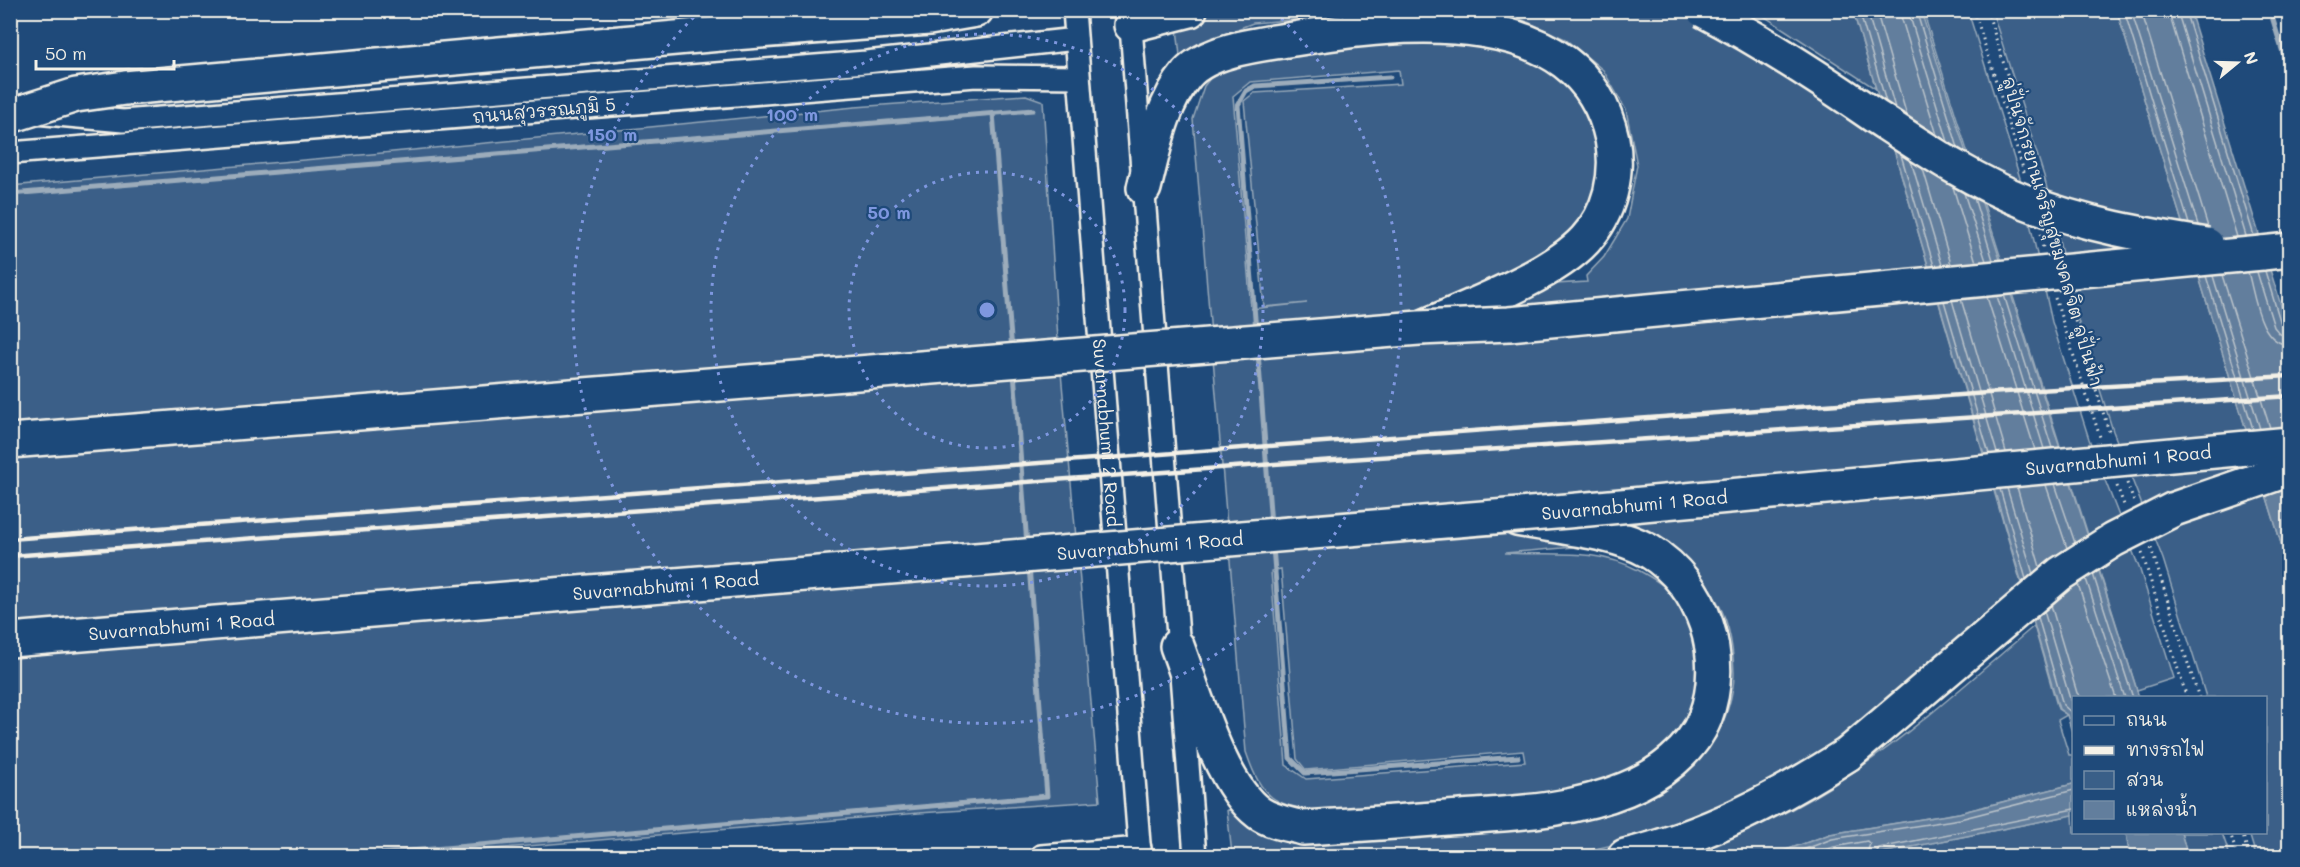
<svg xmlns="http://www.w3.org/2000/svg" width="2300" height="867" viewBox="0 0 2300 867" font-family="Mali,'Playpen Sans Thai',sans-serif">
<rect width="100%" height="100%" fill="#1f4a7a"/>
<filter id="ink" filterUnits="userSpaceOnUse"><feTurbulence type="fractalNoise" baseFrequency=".0167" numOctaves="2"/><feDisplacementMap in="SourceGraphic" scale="12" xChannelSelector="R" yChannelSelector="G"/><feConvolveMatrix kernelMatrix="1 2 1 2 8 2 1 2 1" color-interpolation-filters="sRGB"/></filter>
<g filter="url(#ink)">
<g fill="#3a5f88" stroke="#97a8b8" stroke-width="1.5" fill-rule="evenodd">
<polygon points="1218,10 1392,11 1253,23 1201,43 1181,65 1176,19"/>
<path d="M1480 11H1675L1746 43 1892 143 2023 590 1842 742 1733 806 1639 839 1582 852 1523 856 1232 854 1227 810 1236 811C1253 819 1286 838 1302 841 1312 843 1324 840 1334 839 1363 837 1391 836 1420 834 1517 829 1655 836 1713 741 1725 722 1734 696 1734 673 1732 603 1708 581 1655 540L1505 553C1551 556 1594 547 1638 570 1649 576 1663 584 1672 593 1709 627 1710 697 1678 735 1664 752 1643 764 1623 773 1579 794 1524 795 1476 799 1425 803 1374 807 1322 811 1274 806 1262 799 1246 752L1193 119 1204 86 1220 66 1246 53 1439 42 1474 45 1511 52 1549 67 1579 94 1604 164 1596 204 1578 235 1475 289 1587 282 1586 276 1604 257 1627 219 1637 165 1626 110 1603 70 1565 39 1521 19ZM1399 70 1401 84 1254 93 1244 101 1264 307 1307 303 1251 309 1233 96 1250 82ZM1281 569 1297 759 1306 770 1523 751 1525 762 1306 779 1286 765 1271 571Z"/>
<polygon points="1756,11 1853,11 1876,89"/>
<polygon points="1923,11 1968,11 2020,178 2052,322 2089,439 2140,570 2174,678 2137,690"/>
<polygon points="1992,11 2117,11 2289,569 2289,856 2256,856 2249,833 2266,832 2266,698 2206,697 2163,559 2113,431 2076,314 2044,176"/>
<polygon points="1026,95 1043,101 1058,340 1100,801 919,813 410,856 18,856 11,853 10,186 372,154 855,107"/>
<path d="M2034 626 2058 709 2067 715 2058 720 2069 755H2073V784L1959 813 1830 834 1770 856H1678C1826 813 1919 724 2034 626Z"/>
<polygon points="2073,815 2074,832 2126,833 2130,856 1866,856"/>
<polygon points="2181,833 2222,833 2230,856 2188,856"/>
</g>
<g fill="#627e9d" stroke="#9cacbb" stroke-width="1.5">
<polygon points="1853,11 1921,11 2139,697 2074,698 2073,736 2067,715 2059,709"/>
<polygon points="2117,11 2190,11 2289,331 2289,569"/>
<polygon points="2073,784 2073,815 1866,856 1770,856 1830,834 1959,813"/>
<polygon points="2126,833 2181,833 2188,856 2130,856"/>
</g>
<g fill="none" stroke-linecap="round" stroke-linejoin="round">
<g stroke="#bac3ca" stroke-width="1.5">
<polyline points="1859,10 1886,102"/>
<polyline points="1867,10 1895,108"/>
<polyline points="1876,10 1907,116"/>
<polyline points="1899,10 1937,135"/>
<polyline points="1908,10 1948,142"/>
<polyline points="1916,10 1958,148"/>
<polyline points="2124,10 2189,224"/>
<polyline points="2131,10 2198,225"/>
<polyline points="2141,10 2208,227"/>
<polyline points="2168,10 2237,237"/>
<polyline points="2177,10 2246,236"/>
<polyline points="2185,10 2254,236"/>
<polyline points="1901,155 1934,266"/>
<polyline points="1911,161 1942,265"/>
<polyline points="1923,169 1951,264"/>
<polyline points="1953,187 1976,262"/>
<polyline points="1964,193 1986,261"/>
<polyline points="1974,198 1993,260"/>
<polyline points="2265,271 2281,324 2290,328"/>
<path d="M2248 272C2255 296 2259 344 2290 345"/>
<polyline points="2257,272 2274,327 2280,334 2290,336"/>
<polyline points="2222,275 2270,428"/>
<polyline points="2206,276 2253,429"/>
<polyline points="2213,276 2260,429"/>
<polyline points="2004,295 2052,448"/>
<polyline points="1997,296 2044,449"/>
<polyline points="1987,297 2035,450"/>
<polyline points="1961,299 2006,452"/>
<polyline points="1952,300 1997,453"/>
<polyline points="1944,301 1989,454"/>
<polyline points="2055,484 2075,543"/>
<polyline points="2046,485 2067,548"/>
<polyline points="2017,487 2040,567"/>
<polyline points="2007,488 2033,574"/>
<polyline points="2000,489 2026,579"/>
<polyline points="2093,574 2133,698"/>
<polyline points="2086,579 2125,698"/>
<polyline points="2078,584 2116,698"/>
<polyline points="2051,605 2077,693 2082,698"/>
<polyline points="2044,611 2070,699 2074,703"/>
<polyline points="2038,617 2063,705 2074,715"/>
<polyline points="1787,856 1832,839 1960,819 2074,790"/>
<polyline points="1808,856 1834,847 1867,841 1870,844 1866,856"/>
<polyline points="1874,856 1879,848 2074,809"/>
</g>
<g stroke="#9cacbb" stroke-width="5">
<polyline points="2270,10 2290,76"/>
<polyline points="993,113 1012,351"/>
<polyline points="10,194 1033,110"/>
<polyline points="1256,331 1238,105 1246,91 1255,86 1390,77"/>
<polyline points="1258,352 1271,525"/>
<polyline points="1014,372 1027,545"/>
<polyline points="1273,547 1290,758 1305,773 1518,757"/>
<polyline points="352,856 1047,796 1029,566"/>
</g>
<g stroke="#f4f1e8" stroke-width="26">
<g id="street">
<path id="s1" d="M1074 10 1140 856"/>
<polyline points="1130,14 1195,856"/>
<polyline points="35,113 123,121 866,62 1076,39"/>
<polyline points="10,153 976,76 1079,77"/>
<polyline points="1041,856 1140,848"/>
</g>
</g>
<g stroke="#f4f1e8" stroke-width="38">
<g id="highway">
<polyline points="1131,25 1190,10"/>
<polyline points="720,34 929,18 976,10"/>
<path d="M1144 188C1154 149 1161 105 1187 74 1209 49 1263 44 1294 39 1401 21 1582 0 1612 139 1619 174 1610 213 1585 240 1552 276 1466 308 1421 328"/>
<polyline points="2262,253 2290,250"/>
<path d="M1177 646C1194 691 1220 785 1259 813 1272 822 1288 824 1303 828 1356 825 1408 821 1461 817 1517 813 1573 811 1626 789 1658 776 1692 751 1705 718 1728 658 1704 584 1649 551 1614 531 1557 527 1517 519"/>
<path d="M1625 856C1705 837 1779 798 1848 754"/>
</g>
</g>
<g stroke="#f4f1e8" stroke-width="3" stroke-dasharray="1.5 4.5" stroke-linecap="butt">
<polyline points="1974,10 2025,175"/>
<polyline points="1987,10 2040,180"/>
<polyline points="2040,234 2043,248"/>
<polyline points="2055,298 2100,437"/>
<polyline points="2068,298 2110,435"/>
<polyline points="2127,483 2134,502"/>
<polyline points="2117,486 2124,505"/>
<polyline points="2151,548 2199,698"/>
<polyline points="2142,553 2187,698"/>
<polyline points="2230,832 2237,856"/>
<polyline points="2242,832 2249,856"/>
</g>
<use href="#street" stroke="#1f4a7a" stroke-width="21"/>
<use href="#highway" stroke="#1f4a7a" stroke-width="33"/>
<g stroke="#f4f1e8" stroke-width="4.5">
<polyline points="10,539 1987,393 2290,376"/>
<polyline points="10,556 1261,465 2290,396"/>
</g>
<g stroke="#f4f1e8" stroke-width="38" stroke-linecap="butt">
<g id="highway-bridge">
<path d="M1703 10C1763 41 1818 77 1873 115 1922 147 1971 181 2026 202 2085 225 2145 235 2207 245"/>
<polyline points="10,116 76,95 125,88 720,34"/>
<polyline points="10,441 1419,328 1509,324 2262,253"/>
<path id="s2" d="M10 640 1567 511 2290 444"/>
<polyline points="1848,754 2060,574 2113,540 2174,509 2290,469"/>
</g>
</g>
<use href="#highway-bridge" stroke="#1f4a7a" stroke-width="33"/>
</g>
</g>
<g fill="none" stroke="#7e97df" stroke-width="3" stroke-dasharray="3 6">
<circle cx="987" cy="310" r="138"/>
<circle cx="987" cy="310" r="276"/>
<path d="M1275 12A414 414 0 1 1 699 12"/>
</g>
<g text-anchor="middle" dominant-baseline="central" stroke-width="4.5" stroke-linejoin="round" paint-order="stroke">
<g font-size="18" fill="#f4f1e8" stroke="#1f4a7a">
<text transform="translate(544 110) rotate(-5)">ถนนสุวรรณภูมิ 5</text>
<text transform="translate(2053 231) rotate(74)">ลู่ปั่นจักรยานเจริญสุขมงคลจิต ลู่ปั่นฟ้า</text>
<text stroke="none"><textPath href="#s1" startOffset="424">Suvarnabhumi 2 Road</textPath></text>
<text stroke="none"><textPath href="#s2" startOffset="2116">Suvarnabhumi 1 Road</textPath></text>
<text stroke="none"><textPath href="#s2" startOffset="1630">Suvarnabhumi 1 Road</textPath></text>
<text stroke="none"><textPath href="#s2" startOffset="1144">Suvarnabhumi 1 Road</textPath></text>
<text stroke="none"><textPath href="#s2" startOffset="658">Suvarnabhumi 1 Road</textPath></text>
<text stroke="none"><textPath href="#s2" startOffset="172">Suvarnabhumi 1 Road</textPath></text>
</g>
</g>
<circle cx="987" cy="310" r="9" fill="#7e97df" stroke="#1f4a7a" stroke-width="3"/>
<g font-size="18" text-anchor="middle" font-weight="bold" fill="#7e97df" stroke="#1f4a7a" stroke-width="4.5" stroke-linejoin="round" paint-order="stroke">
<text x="792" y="121">100 m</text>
<text x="612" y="141">150 m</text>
<text x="889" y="219">50 m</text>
</g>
<rect width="2300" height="867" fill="none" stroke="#1f4a7a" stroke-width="36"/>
<rect x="18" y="18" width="2264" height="831" fill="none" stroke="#f4f1e8" stroke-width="2" filter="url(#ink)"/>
<rect x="2072" y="696" width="195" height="138" fill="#1f4a7a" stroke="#748da6" stroke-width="1.5"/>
<rect x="2084" y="716" width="30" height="9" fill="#1f4a7a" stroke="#748da6" stroke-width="1.5"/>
<text x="2126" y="726" font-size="18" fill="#f4f1e8">ถนน</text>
<rect x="2084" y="746" width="30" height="9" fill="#f4f1e8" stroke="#748da6" stroke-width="1.5"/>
<text x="2126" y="756" font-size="18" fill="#f4f1e8">ทางรถไฟ</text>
<rect x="2084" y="771" width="30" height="18" fill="#3a5f88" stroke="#748da6" stroke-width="1.5"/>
<text x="2126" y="786" font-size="18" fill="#f4f1e8">สวน</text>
<rect x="2084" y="801" width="30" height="18" fill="#627e9d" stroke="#748da6" stroke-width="1.5"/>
<text x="2126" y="816" font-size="18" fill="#f4f1e8">แหล่งน้ำ</text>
<g transform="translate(2237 63) rotate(71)" stroke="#1f4a7a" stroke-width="4.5" paint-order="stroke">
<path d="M0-4.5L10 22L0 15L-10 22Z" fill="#f4f1e8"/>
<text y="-9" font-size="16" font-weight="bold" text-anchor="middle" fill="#f4f1e8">N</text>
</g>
<path d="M36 60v9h138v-9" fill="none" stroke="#f4f1e8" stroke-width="3"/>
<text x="45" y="60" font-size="18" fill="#f4f1e8" stroke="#1f4a7a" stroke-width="4.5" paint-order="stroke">50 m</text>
</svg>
